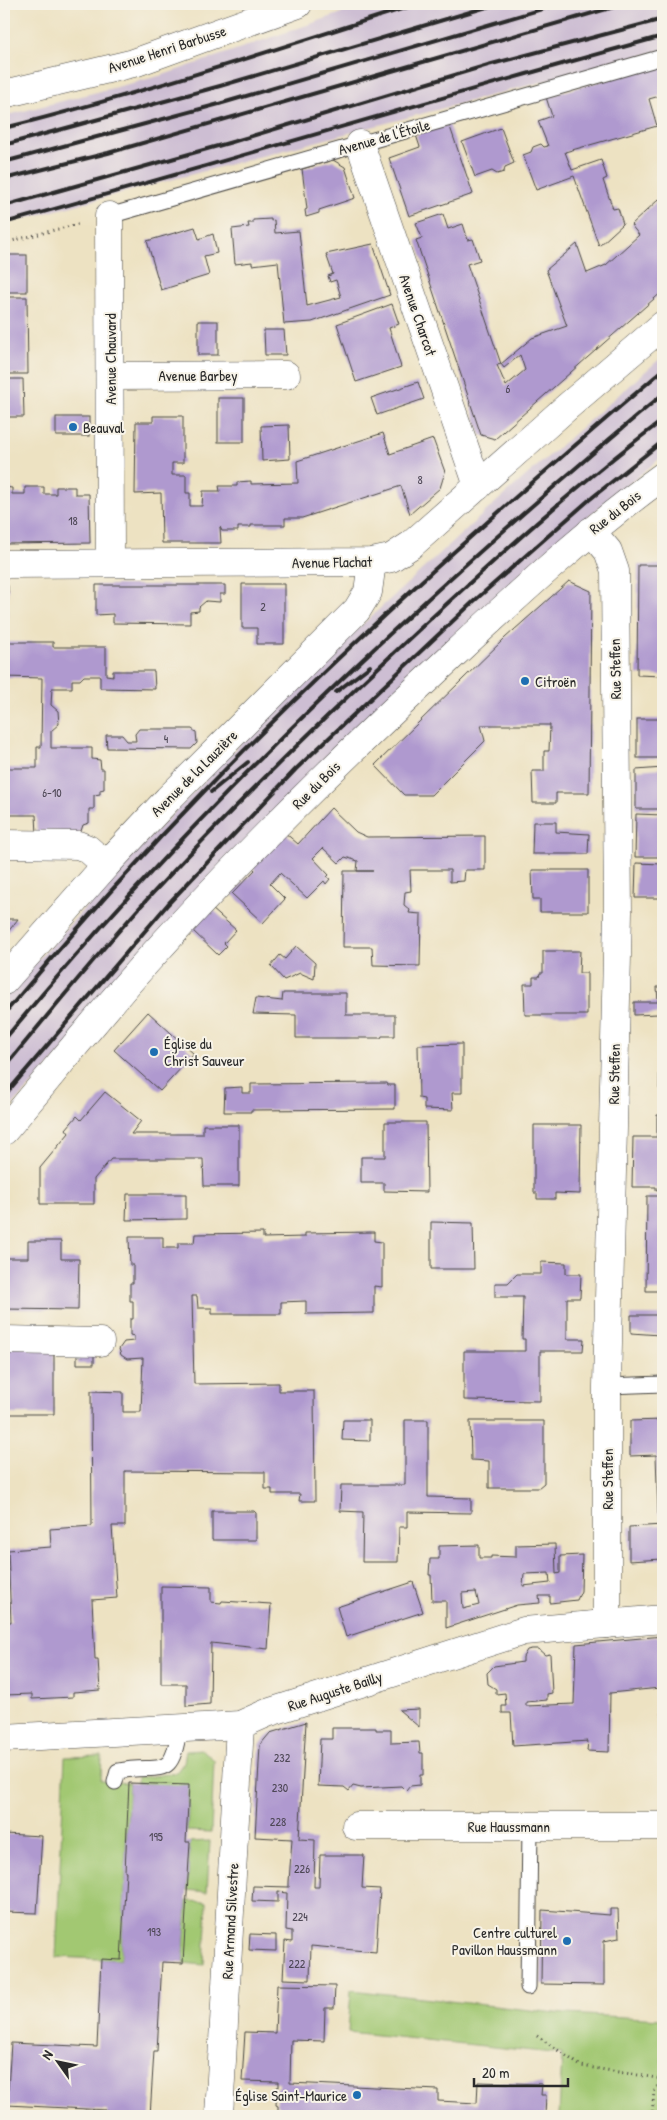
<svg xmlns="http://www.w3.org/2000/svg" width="667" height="2120" viewBox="0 0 667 2120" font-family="'Patrick Hand',sans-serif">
<rect width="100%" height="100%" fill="#f7f3e8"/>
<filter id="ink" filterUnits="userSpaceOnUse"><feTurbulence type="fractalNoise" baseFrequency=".02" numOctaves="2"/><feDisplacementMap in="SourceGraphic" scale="10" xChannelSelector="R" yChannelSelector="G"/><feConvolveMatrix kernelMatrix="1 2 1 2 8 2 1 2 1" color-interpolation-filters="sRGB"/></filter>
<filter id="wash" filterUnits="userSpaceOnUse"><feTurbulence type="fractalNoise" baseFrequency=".0096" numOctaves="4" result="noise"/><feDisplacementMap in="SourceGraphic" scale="20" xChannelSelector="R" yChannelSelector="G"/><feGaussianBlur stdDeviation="1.12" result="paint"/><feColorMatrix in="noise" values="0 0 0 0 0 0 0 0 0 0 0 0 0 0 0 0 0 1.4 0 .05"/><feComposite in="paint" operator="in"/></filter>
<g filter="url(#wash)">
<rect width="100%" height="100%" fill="#ede2c2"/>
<g fill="#cdbed3">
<polygon points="368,4 663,4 663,50 4,224 4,116 163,75"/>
<polygon points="663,356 663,456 539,557 431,660 4,1114 4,998 10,991 123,865 304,678 495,503"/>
</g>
<g fill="#a2c872" stroke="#667a4e">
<polygon points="203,1750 214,1760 211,1832 187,1831 189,1787 137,1783 137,1778 176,1773 184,1762 186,1751"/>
<polygon points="102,1756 101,1781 129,1783 125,1871 126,1872 121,1960 56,1957 65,1757"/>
<polygon points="210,1841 207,1892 187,1890 190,1842"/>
<polygon points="187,1901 207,1902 204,1965 183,1963"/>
<polygon points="351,1990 565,2014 663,2019 663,2116 559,2116 562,2054 348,2032"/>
</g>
<g id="blocks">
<g fill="#af99cf" fill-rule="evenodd">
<polygon points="663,63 663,95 649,99 657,126 565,152 572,170 601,160 607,178 603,180 613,209 618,208 623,224 599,246 574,176 536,190 523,155 531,152 533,147 541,144 544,147 548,146 538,121 552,116 546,97"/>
<polygon points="449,124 473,194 409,216 389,158 420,147 416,135"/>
<polygon points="501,128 514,163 505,167 504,172 497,174 492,171 475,177 462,142"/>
<polygon points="333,160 345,167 355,198 319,210 319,213 306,217 305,210 307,209 302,169"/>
<path d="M659 199 663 204V291L495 439 481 435 416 240 422 238 416 223 443 214 448 229 463 224 468 240 473 239 480 260 467 264 501 364 532 338 567 326 546 270 577 244 587 273 606 265 639 235 631 225ZM520 355 525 370 506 386 497 365 501 364 504 368Z"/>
<polygon points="271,219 271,221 274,220 275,233 299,231 307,306 341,297 336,280 330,282 328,276 333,274 326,254 373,244 390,295 312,322 284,324 278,262 252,265 252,262 235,264 232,229 249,227 248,223 253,223 253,220"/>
<polygon points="195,227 199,239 213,234 217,253 204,256 209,275 161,290 147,241"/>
<rect x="4" y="255" width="23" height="37"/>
<polygon points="4,297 27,297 28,374 4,374"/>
<polygon points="392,304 399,324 389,328 401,367 356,382 337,324"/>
<rect x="198" y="321" width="20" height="34"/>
<polygon points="264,330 284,330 286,355 265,355"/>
<polygon points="4,379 23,379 24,417 4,417"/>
<polygon points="418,382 424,399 377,415 371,398"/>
<rect x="218" y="398" width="26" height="44"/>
<polygon points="153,416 183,416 183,463 172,463 172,475 186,475 186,493 190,493 190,506 202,506 203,491 220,491 219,486 237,486 237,482 251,481 251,484 298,483 297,461 383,433 390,454 433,439 445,472 440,488 410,514 401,486 302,518 285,518 285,525 251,525 251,527 238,527 238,531 222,531 220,527 221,543 162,543 161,493 135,494 136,422 153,422"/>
<rect x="56" y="417" width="33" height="19"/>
<polygon points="289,425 290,459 262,461 261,426"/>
<polygon points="4,487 12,488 12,494 25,494 25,487 44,487 44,494 56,494 56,487 75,487 75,494 89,494 90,543 4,544"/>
<polygon points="638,565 663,565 663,676 637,675"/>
<polygon points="569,581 591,591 589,793 556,793 556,803 533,803 532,771 544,771 544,751 549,751 550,725 481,725 485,741 431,795 404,795 375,765 505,638"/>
<polygon points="242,584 284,584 284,644 257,644 257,628 242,628"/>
<polygon points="96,585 225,585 225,594 220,594 220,602 206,601 199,607 199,611 190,612 190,624 113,623 113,614 96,615"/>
<rect x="4" y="586" width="4" height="31"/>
<polygon points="4,642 53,642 53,647 106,647 106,675 113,676 113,671 154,671 155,689 100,688 100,676 84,676 80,680 72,680 72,688 52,688 51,705 58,711 59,724 51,731 51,748 92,748 92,759 100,760 101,769 104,769 104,789 100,790 100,794 94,795 94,809 89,809 89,823 83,825 81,831 74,836 37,835 36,815 4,815 4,768 37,768 37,747 41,747 42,678 4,677"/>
<rect x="637" y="719" width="26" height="39"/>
<polygon points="139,729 192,729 196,732 197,743 191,749 107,748 106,735 122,735 127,741 136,741 135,734"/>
<polygon points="663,768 663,809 636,809 636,770"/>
<polygon points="331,808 356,832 367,837 485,836 485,870 465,870 464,881 450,882 450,870 410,870 411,891 405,892 404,905 410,910 409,913 421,914 420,966 373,965 372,947 343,947 344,871 373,871 357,871 358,861 345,857 339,863 323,848 313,858 329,875 327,877 330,879 326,884 324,881 307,898 280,873 270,884 285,899 263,923 232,894 255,870 251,866 284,832 298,844"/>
<polygon points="636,814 663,815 663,857 635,857"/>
<polygon points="533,822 556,822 556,832 589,834 588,854 532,854"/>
<polygon points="636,863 663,864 663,898 635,898"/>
<polygon points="532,870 588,870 588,912 540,912 540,899 533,899"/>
<polygon points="211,908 236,930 224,943 227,946 218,955 191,929"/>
<polygon points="4,919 18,919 4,937"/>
<polygon points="661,924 663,924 663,1008 658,1008 658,1014 634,1015 634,1002 658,1002 657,987 661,987"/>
<polygon points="296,946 315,963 314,979 300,973 284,980 271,966 280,955 285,959"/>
<polygon points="543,951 580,951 579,973 587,973 587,1015 525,1015 524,984 533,984 533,977 539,977 540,973 543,973"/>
<polygon points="283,993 346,993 346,1015 395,1015 395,1036 382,1036 381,1038 296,1038 296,1015 253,1014 256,998 282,1001"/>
<polygon points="148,1012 194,1054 160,1091 114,1050"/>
<polygon points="660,1025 663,1025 663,1089 659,1089"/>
<polygon points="462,1044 462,1093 452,1093 453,1110 424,1109 424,1099 419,1098 418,1045"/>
<polygon points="387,1083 388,1085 395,1085 395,1109 251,1110 251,1112 224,1112 225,1088 242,1087 242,1093 251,1093 251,1084"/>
<polygon points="105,1092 141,1121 131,1134 203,1134 203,1125 239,1125 239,1186 204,1186 203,1159 111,1159 94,1179 94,1204 40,1204 40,1168 69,1133 66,1129 77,1116 81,1120"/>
<polygon points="657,1115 663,1115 663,1291 646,1291 647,1196 660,1196 659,1189 656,1190 656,1187 632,1187 633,1137 657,1137"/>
<polygon points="385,1122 426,1122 427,1192 384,1191 384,1183 361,1183 361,1157 385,1157"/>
<polygon points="534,1125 581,1125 580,1194 555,1193 555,1199 537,1199 537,1193 534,1193"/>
<polygon points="127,1194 186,1194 186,1219 126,1220"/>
<polygon points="431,1222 473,1223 474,1269 431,1269"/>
<polygon points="374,1232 374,1241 382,1242 382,1287 374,1286 374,1313 306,1314 306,1301 281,1302 281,1314 212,1314 212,1308 198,1308 197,1296 192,1296 194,1384 279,1383 279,1391 314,1391 315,1501 299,1501 300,1494 272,1494 272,1489 265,1489 265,1472 125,1471 125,1526 112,1526 117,1598 92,1600 95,1659 98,1659 100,1690 73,1692 73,1697 32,1699 32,1694 4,1695 4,1622 11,1622 8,1550 51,1547 50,1529 92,1526 91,1391 123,1392 123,1412 141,1412 143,1358 127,1359 121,1355 119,1349 124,1342 134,1341 134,1336 130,1335 130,1319 133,1319 133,1301 130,1301 130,1283 133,1283 133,1265 130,1265 129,1237 163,1237 163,1248 178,1248 178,1243 194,1243 195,1234 263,1233 263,1238 305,1237 305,1233"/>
<polygon points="28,1241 61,1241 61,1259 79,1259 78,1310 4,1309 4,1258 28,1258"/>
<polygon points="541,1262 566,1263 566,1274 581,1274 580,1298 567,1298 567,1339 584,1339 583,1351 540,1351 540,1401 464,1400 464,1351 525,1351 525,1339 522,1339 523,1297 495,1297 495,1283 508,1283 517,1274 541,1274"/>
<polygon points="631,1315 660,1315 660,1335 631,1333"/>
<polygon points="4,1346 54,1347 54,1414 4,1414"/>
<rect x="77" y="1347" width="17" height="17"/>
<polygon points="343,1420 370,1420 370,1441 342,1440"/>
<polygon points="405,1420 428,1420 428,1497 471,1498 471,1513 407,1512 407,1527 399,1527 398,1562 362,1562 363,1512 340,1511 341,1485 405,1485"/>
<polygon points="663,1420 663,1513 658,1514 656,1455 630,1456 630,1421"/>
<polygon points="470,1421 544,1421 544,1483 538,1488 489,1488 489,1461 471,1460"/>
<polygon points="212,1511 254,1511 256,1513 256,1540 212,1540"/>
<polygon points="663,1525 663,1559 629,1561 629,1527"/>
<path d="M555 1544 556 1574 560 1573V1556L582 1555 581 1591 577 1600 550 1603V1596H539L540 1603 517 1605 446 1628V1601H432L431 1575H429L430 1559H439V1546L479 1545V1558H491V1556L516 1557V1545ZM549 1573 550 1583 523 1586 524 1574ZM476 1592 479 1605 463 1609 462 1593Z"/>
<polygon points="413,1582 423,1612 346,1637 337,1607"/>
<polygon points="161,1586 211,1587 211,1602 221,1603 222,1601 271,1604 268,1649 211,1643 210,1704 186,1706 186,1684 161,1684"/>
<polygon points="663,1636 663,1726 662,1726 660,1688 610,1693 609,1752 587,1751 588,1741 513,1746 511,1713 502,1713 502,1706 506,1706 505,1693 496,1694 496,1689 488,1684 487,1673 494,1666 523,1662 523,1657 527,1650 532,1649 538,1649 545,1655 550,1654 552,1693 547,1694 547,1700 526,1702 526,1706 574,1704 576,1644"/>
<polygon points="419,1709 419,1727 399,1710"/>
<polygon points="306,1722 299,1839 315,1840 314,1887 319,1887 320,1855 364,1855 362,1888 380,1889 376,1952 311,1946 310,1980 283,1979 285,1941 292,1942 292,1931 286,1930 287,1893 278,1892 278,1902 252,1901 253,1886 289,1887 289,1882 292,1839 255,1837 260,1745 270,1733"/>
<polygon points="332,1728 376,1728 376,1730 391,1730 391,1743 419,1742 420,1753 423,1753 423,1775 420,1775 420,1785 410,1786 406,1791 401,1786 361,1788 353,1786 349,1791 344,1787 318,1786 320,1739 332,1739"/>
<polygon points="129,1783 189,1785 186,1842 190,1842 183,1963 162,1962 157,2051 154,2051 150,2116 107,2116 107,2110 7,2105 11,2043 97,2047 101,1959 121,1960 126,1872 125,1872"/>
<polygon points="4,1834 42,1836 37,1913 4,1912"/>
<polygon points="610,1909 618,1909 619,1938 604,1941 604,1985 541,1984 542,1910 610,1915"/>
<polygon points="250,1934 276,1935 276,1951 249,1950"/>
<polygon points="277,1985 335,1986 334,2008 325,2008 324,2041 291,2040 290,2083 438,2090 438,2101 477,2103 478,2082 542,2084 541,2095 546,2095 545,2116 278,2116 278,2106 276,2105 277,2087 279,2087 279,2082 242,2081 245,2032 275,2033"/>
</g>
</g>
</g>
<g filter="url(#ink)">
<use href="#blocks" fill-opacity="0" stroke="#484642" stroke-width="1"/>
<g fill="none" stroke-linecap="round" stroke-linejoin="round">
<g stroke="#484642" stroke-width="17">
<g id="lane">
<polyline points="109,216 659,58"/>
<polyline points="607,1386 663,1384"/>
<path d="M115 1782 118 1771C161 1763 172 1782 179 1729"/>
<polyline points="528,1987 530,1826"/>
</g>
</g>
<g stroke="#484642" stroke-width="29">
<g id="street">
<polyline points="4,94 134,63 298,4"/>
<polyline points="360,144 478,486"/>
<polyline points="109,216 110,562"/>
<polyline points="110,376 286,375"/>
<polyline points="591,531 608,551 615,571 618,912 607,1386 607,1624"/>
<polyline points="4,564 372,562 391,558 411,545 567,407 663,325"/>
<polyline points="4,844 78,845 88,849 106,865"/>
<polyline points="4,981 106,865 168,799 357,610 368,592 372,562"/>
<path d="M4 1131C53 1073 101 1012 152 956 247 851 349 751 453 655 521 592 588 530 663 476"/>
<polyline points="4,1340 100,1342"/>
<polyline points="4,1738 240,1725 267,1713 524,1631 663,1619"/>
<polyline points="356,1826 663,1826"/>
<polyline points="219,2116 240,1725"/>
</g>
</g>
<g stroke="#484642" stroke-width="3" stroke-dasharray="1 4" stroke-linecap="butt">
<polyline points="4,243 78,224"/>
<polyline points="537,2036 581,2066 663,2079"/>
<polyline points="652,2116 654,2092 662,2079"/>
</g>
<use href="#lane" stroke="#fff" stroke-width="15"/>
<use href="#street" stroke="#fff" stroke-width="28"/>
<g stroke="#2b2b2b" stroke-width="4">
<path d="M4 128C143 93 280 48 417 4"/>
<polyline points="4,145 220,86 497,4"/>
<polyline points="4,162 219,104 559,4"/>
<polyline points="4,179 108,153 624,4"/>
<polyline points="4,206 232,142 488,65 663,19"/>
<path d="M4 223C224 162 443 96 663 36"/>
<polyline points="336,692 370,666"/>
<polyline points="211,792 248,762"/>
<path d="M4 1014C71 934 142 855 215 780 356 635 509 501 663 370"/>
<path d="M4 1040C200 802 426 592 663 394"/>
<path d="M4 1068C52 1010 100 950 152 894 239 800 332 710 426 623 503 552 580 482 663 420"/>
<polyline points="4,1096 168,904 296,769 473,602 589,500 663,441"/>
</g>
</g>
</g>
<g fill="#1f6fb2" stroke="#f7f3e8" stroke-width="2">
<circle cx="73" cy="427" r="5"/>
<circle cx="525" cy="681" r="5"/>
<circle cx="154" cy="1052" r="5"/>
<circle cx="567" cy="1941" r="5"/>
<circle cx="357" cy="2095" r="5"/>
</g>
<g text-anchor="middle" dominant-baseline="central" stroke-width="4" stroke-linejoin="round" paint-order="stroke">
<g font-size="12" fill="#4c4654">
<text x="508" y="388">6</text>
<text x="420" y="479">8</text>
<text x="73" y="520">18</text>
<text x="263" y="606">2</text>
<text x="166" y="738">4</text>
<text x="52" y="792">6-10</text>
<text x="282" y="1757">232</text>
<text x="280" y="1787">230</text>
<text x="278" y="1821">228</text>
<text x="156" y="1836">195</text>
<text x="302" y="1868">226</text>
<text x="300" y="1916">224</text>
<text x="154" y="1931">193</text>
<text x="297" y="1963">222</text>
</g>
<g font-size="15" fill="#2b2b2b" stroke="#f7f3e8">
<text transform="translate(167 49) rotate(-18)">Avenue Henri Barbusse</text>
<text transform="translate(384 137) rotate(-16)">Avenue de l'Étoile</text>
<text transform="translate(418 315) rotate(71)">Avenue Charcot</text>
<text transform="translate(110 359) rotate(-90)">Avenue Chauvard</text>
<text x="198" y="375">Avenue Barbey</text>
<text transform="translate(615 512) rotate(-38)">Rue du Bois</text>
<text transform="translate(332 562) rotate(-1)">Avenue Flachat</text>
<text transform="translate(615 669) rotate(-91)">Rue Steffen</text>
<text transform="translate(194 773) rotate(-45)">Avenue de la Lauzière</text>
<text transform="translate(316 785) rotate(-45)">Rue du Bois</text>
<text transform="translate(614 1074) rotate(-89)">Rue Steffen</text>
<text transform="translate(607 1479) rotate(-90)">Rue Steffen</text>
<text transform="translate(335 1691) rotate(-18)">Rue Auguste Bailly</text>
<text x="509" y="1826">Rue Haussmann</text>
<text transform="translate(230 1921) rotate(-87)">Rue Armand Silvestre</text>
</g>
<g font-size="15" fill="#2b2b2b" stroke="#f7f3e8" text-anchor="start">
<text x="83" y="427">Beauval</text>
<text x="535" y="681">Citroën</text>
<text x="164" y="1043">Église du<tspan x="164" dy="17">Christ Sauveur</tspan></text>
<text x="557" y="1932" text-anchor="end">Centre culturel<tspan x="557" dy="17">Pavillon Haussmann</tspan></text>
<text x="347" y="2095" text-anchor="end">Église Saint-Maurice</text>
</g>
</g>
<rect width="667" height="2120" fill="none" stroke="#f7f3e8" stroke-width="20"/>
<g transform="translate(58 2062) rotate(303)" stroke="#f7f3e8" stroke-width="4" paint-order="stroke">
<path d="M0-4L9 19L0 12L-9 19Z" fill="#2b2b2b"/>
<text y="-8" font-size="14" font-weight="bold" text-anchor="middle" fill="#2b2b2b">N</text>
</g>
<path d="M474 2078v8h94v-8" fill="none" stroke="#2b2b2b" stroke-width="2.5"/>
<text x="482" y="2078" font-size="15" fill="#2b2b2b" stroke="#f7f3e8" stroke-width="4" paint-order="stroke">20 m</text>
</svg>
